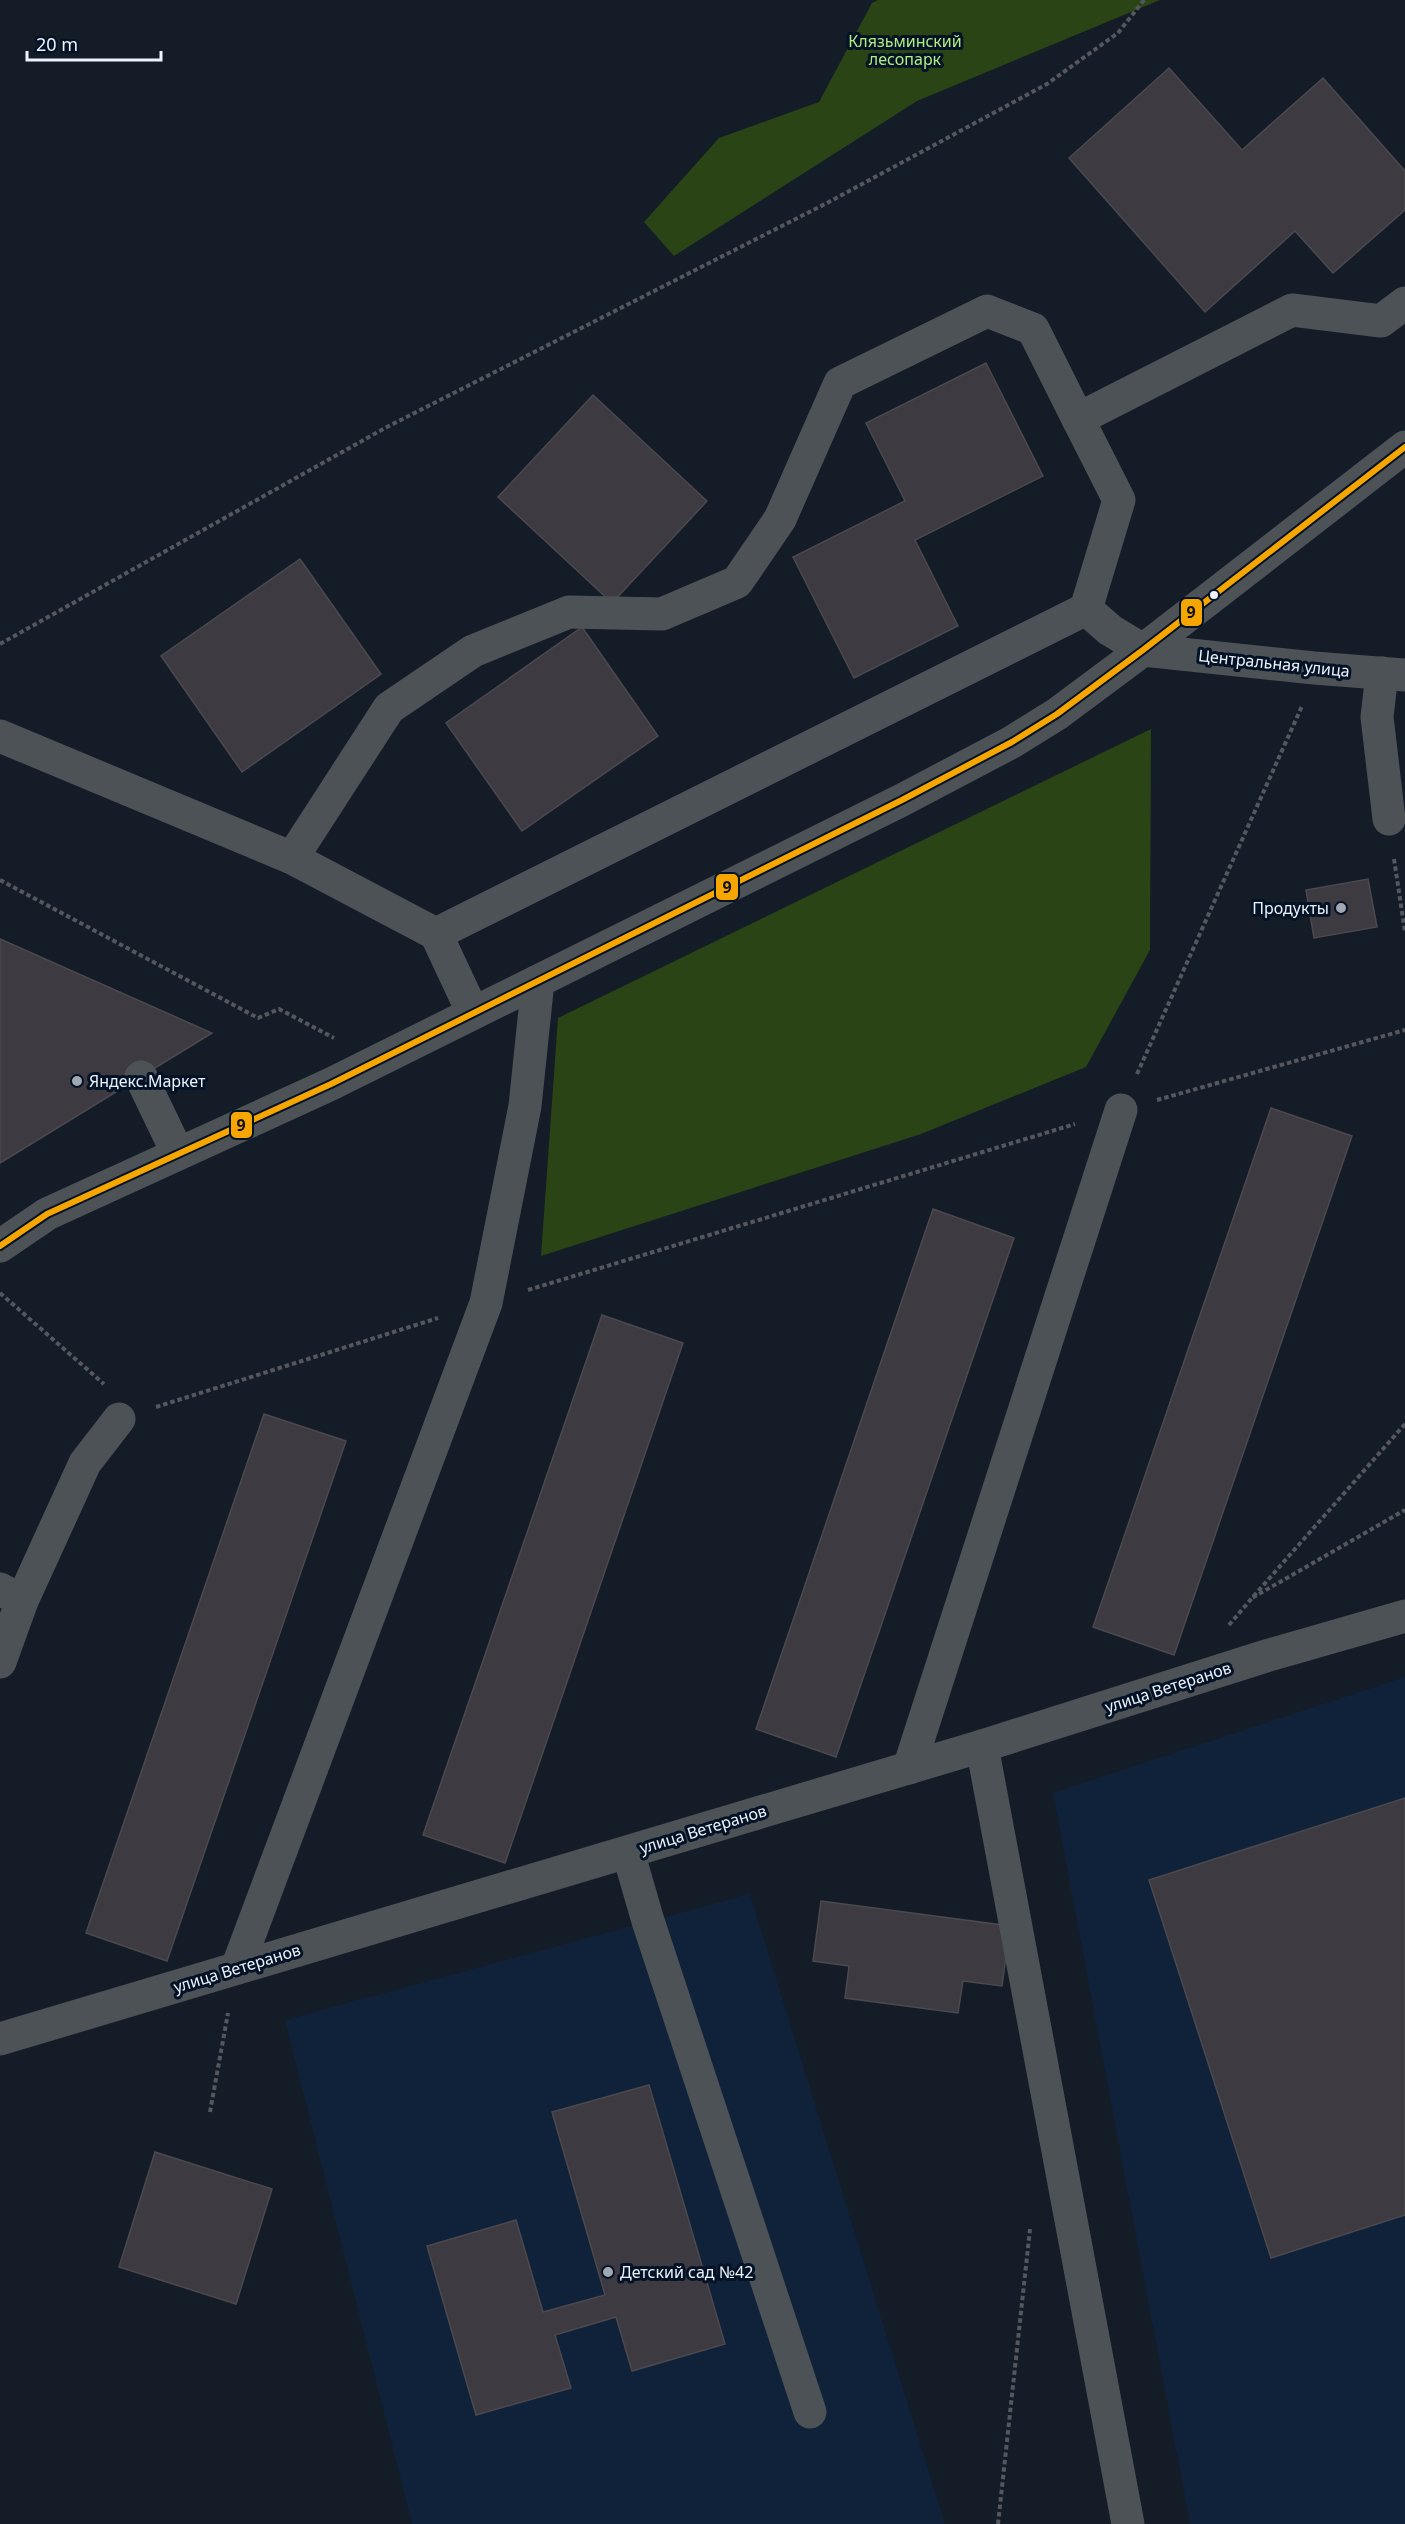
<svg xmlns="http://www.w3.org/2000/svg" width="1405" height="2524" viewBox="0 0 1405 2524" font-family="'Noto Sans',sans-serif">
<rect width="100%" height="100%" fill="#141c28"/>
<g fill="#10213a">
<polygon points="1405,1677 1405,2524 1190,2524 1053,1793"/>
<polygon points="750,1894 945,2524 412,2524 285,2020"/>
</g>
<g fill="#2a4416">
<polygon points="878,0 1160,0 917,101 674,256 644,222 719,138 819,102 872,3"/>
<polygon points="1151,729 1150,950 1086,1067 921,1134 541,1256 558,1018"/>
</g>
<g fill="#3d3b41" stroke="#4b494e" stroke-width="1.5">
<polygon points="1169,68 1242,150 1323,78 1405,171 1405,210 1333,273 1295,231 1205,312 1069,158"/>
<polygon points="986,363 1043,476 915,540 958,626 854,678 793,557 905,501 866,423"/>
<polygon points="593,395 707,501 612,603 498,497"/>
<polygon points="300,559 381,674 242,772 161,656"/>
<polygon points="582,627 658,736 522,831 446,723"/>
<polygon points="1368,879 1377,927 1314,938 1306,890"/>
<polygon points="0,939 212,1033 0,1163"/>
<polygon points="1271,1108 1352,1136 1174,1655 1093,1627"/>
<polygon points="933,1209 1014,1238 836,1757 756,1729"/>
<polygon points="602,1315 683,1343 505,1863 423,1835"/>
<polygon points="264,1414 346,1441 167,1961 86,1933"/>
<polygon points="1405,1798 1405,2215 1271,2258 1149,1880"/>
<polygon points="821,1901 1010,1926 1002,1986 963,1981 958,2013 845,1998 849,1966 813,1961"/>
<polygon points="649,2085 725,2344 632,2371 616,2317 555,2335 571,2388 476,2415 427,2246 516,2220 543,2312 605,2295 552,2112"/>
<polygon points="155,2152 272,2189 236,2304 119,2267"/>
</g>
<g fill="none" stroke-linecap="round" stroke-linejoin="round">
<g stroke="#54585e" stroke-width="4" stroke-dasharray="4.5 3" stroke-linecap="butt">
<polyline points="0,644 385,428 827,203 1047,84 1118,33 1144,0"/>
<polyline points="1394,859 1405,932"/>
<polyline points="0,880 258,1018 279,1009 334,1038"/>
<polyline points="1137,1074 1302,706"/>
<polyline points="1157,1100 1405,1030"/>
<polyline points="528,1290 1075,1124"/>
<polyline points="0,1293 104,1384"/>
<polyline points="156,1407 438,1318"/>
<polyline points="1405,1424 1252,1598 1405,1510"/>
<polyline points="1229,1625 1252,1598"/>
<polyline points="210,2112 228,2013"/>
<polyline points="998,2524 1030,2229"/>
</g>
<g stroke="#4d5257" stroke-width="33">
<polyline points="1086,609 1110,630 1143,650 1314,668 1405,675"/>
<polyline points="1382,673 1377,717 1389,819"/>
<polyline points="0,736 292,858"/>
<polyline points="436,934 292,858 389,708 473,651 569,612 662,614 737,582 780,519 840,383 987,311 1033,329 1078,419"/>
<polyline points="473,1013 436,934 1086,609 1119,500 1078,419 1292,310 1381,321 1405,303"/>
<polyline points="141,1077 178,1154"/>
<polyline points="0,1246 47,1214 331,1084 902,800 1012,742 1057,714 1143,650 1405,447"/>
<polyline points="0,1589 22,1601 0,1662"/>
<polyline points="22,1601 85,1463 119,1419"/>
<polyline points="982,1746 1128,2524"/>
<polyline points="909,1768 1121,1110"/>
<polyline points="628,1852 648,1921 810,2412"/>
<polyline points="237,1968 486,1303 525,1106 538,981"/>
<polyline points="0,2039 982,1746 1266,1656 1405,1616"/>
</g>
<g stroke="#041226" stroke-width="10">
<polyline id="bus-1" points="0,1246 47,1214 331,1084 902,800 1012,742 1057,714 1143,650 1405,447"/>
</g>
<use href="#bus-1" stroke="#f7a600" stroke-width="6"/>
</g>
<circle fill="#edf3fd" stroke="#041226" stroke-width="2" cx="1214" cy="595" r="5"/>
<g fill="#a1a8b2" stroke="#041226" stroke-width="2">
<circle cx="1341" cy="908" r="6"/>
<circle cx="77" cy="1081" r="6"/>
<circle cx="608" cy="2272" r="6"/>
</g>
<g text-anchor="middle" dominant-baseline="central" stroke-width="6" stroke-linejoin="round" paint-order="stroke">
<g font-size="16" fill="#afed80" stroke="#041226">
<text x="905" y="41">Клязьминский<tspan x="905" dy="18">лесопарк</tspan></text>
</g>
<g font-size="16" fill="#edf3fd" stroke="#041226">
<text transform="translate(1274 663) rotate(6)">Центральная улица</text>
<text transform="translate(1168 1687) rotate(-18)">улица Ветеранов</text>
<text transform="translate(703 1829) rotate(-17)">улица Ветеранов</text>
<text transform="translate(237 1968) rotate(-17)">улица Ветеранов</text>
</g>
<g font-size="16" fill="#edf3fd" stroke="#041226" text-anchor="start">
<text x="1329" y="908" text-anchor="end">Продукты</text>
<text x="89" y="1081">Яндекс.Маркет</text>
<text x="620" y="2272">Детский сад №42</text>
</g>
</g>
<g stroke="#041226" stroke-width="2">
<rect x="1180" y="598" width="23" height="29" rx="6" fill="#f7a600"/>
<rect x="715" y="873" width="24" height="28" rx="6" fill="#f7a600"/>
<rect x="230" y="1111" width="23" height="28" rx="6" fill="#f7a600"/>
</g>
<g font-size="16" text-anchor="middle" font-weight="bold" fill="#111">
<text x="1191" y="618">9</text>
<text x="727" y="893">9</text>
<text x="241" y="1131">9</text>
</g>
<path d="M27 51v9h134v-9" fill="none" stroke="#edf3fd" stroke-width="3"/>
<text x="36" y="51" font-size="18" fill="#edf3fd" stroke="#041226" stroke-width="4.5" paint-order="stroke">20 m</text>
</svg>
